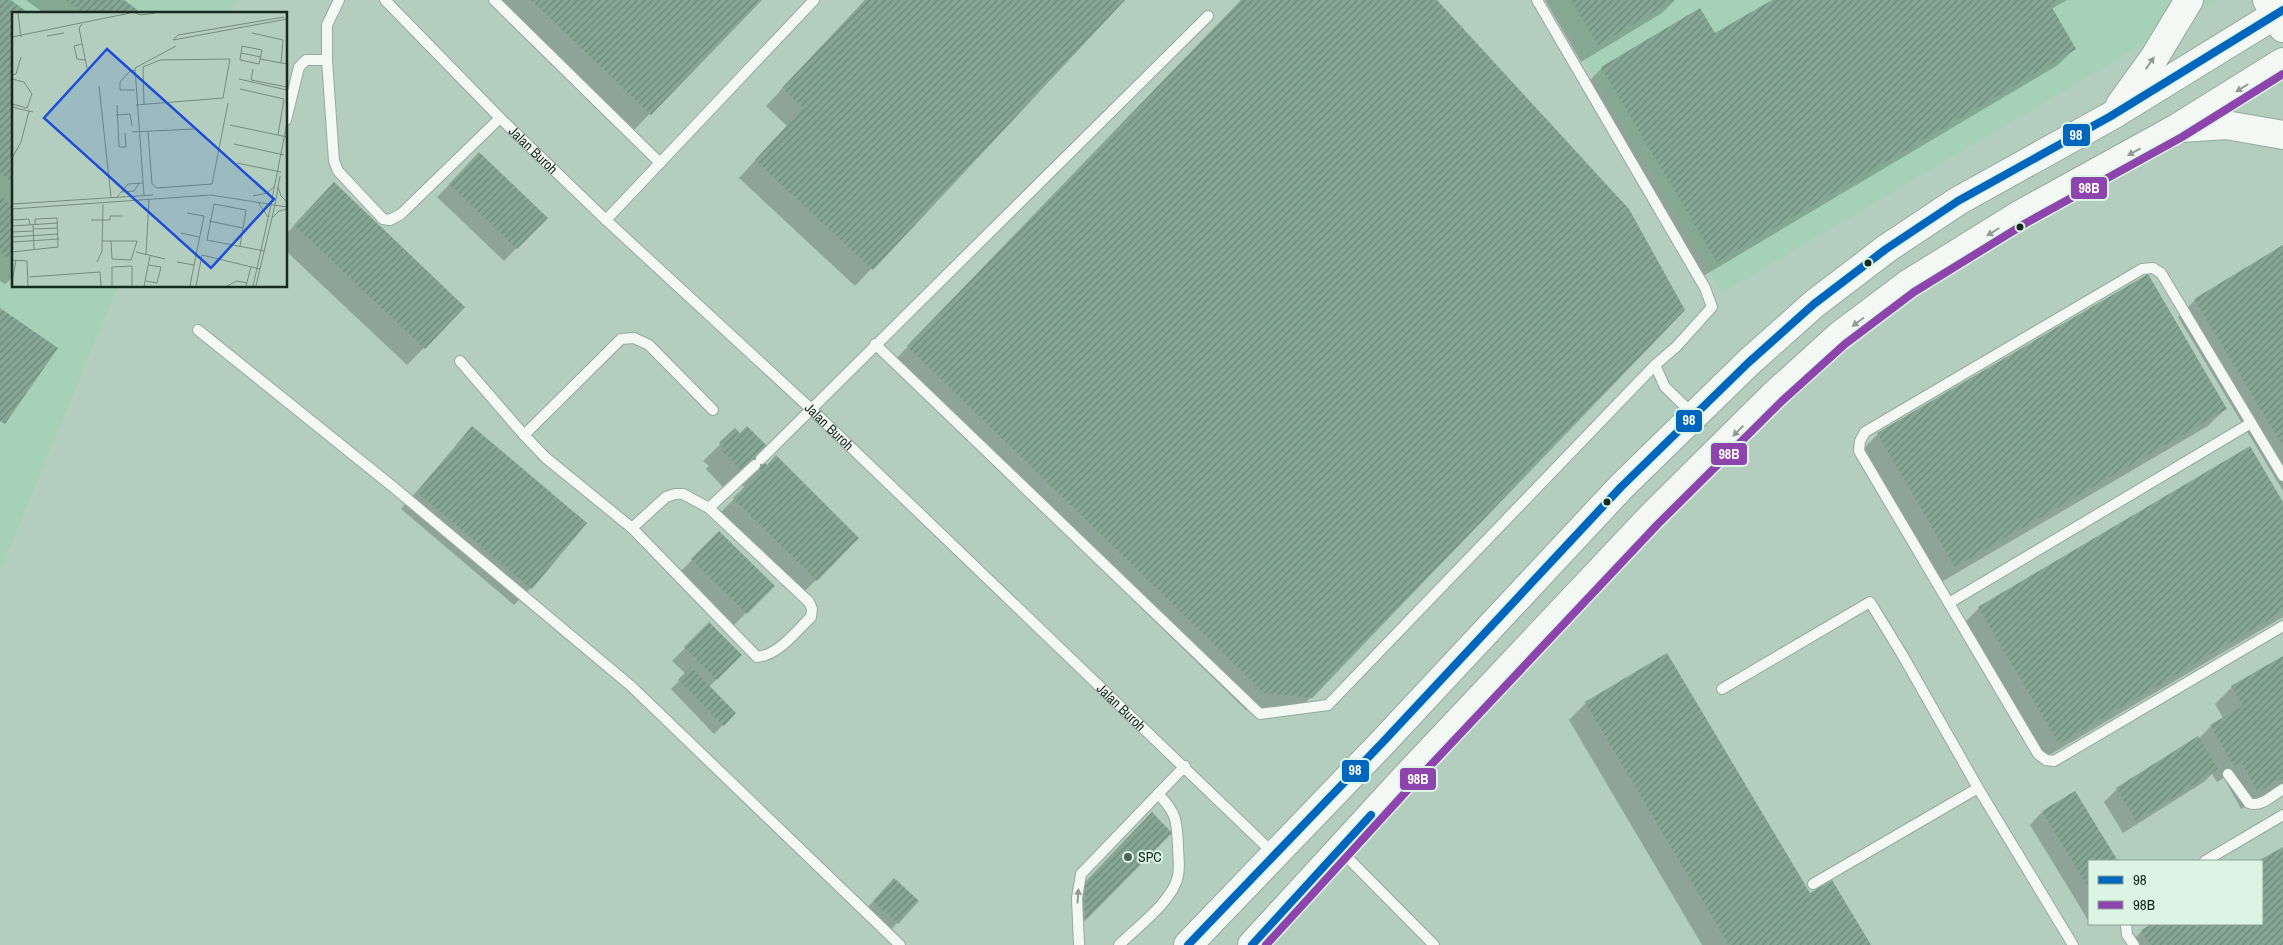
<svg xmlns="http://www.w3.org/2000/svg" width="2283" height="945" viewBox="0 0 2283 945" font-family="'Archivo Narrow',sans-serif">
<defs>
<pattern id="building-hatch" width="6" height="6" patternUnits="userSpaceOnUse" patternTransform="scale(1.25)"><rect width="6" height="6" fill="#86a795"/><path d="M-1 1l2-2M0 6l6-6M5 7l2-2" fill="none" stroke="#6d8879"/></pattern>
</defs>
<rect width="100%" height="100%" fill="#b3cebe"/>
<g fill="#a5d2b7">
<polygon points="0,0 237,0 231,14 14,14 14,286 118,286 0,571"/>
<polygon points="1548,0 2218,0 1722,293"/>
</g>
<g fill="#0003">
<polygon points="0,0 9,0 14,14 14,276 5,284 0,281"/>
<polygon points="26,0 122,0 141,14 45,14"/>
<polygon points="496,0 760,0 633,131"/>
<polygon points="865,0 1124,0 855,286 739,178 787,126 766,106"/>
<polygon points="1242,0 1435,0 1311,697 1294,715 1246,710 891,364"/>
<polygon points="1545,0 1675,0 1662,13 1581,62"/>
<polygon points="1774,0 2067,0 2051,9 2075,48 2058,65 1700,278 1585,85 1602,68 1715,35"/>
<polygon points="479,154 546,218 504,261 437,197"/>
<polygon points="318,201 464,307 407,365 286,251 286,234"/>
<polygon points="2283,247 2283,491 2178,317 2195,300"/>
<polygon points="2225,409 2208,426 1938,584 1861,451 1878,434"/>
<polygon points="472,428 531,588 514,605 401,509"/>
<polygon points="735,430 755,456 858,538 799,597 717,516 745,488 733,477 723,487 706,469 709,466 703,461"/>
<polygon points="2283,504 2283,617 2041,760 1962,625 1979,608"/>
<polygon points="719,533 773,586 733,626 679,573"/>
<polygon points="709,624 740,655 709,687 735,713 714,734 671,689 686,674 672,661"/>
<polygon points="1667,655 1810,895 1869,945 1702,945 1569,720 1586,703"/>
<polygon points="2283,658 2283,784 2241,809 2224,778 2217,782 2212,774 2204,782 2123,833 2104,802 2117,789 2198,739 2211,726 2223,718 2215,704 2232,687"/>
<polygon points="2074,792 2117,861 2089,861 2088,920 2030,825 2042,812"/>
<polygon points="1152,814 1170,833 1082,923 1081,887"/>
<polygon points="2283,848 2283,945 2128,945 2142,931 2154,924 2262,924 2261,861"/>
<polygon points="886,888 917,901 889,932 865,910"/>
</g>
<g fill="url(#building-hatch)">
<polygon points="0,0 11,0 30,14 14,14 14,183 0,173"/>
<polygon points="66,0 124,0 143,14 85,14"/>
<polygon points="531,0 762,0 651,115"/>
<polygon points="865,0 1125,0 873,270 755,160 803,108 782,88"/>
<polygon points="1241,0 1437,0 1629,209 1685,310 1312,698 1264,693 907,346"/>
<polygon points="1571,0 1674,0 1598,45"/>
<polygon points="1772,0 2057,0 2050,4 2076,49 1717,262 1601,67 1700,8 1715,33"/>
<polygon points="479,152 548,218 517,249 449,184"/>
<polygon points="334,182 465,307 425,349 294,225"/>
<polygon points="0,197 14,207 14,262 0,252"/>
<polygon points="2283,245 2283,446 2194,299"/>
<polygon points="2148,274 2227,409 1955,567 1877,433"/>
<polygon points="0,308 58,348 5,424 0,421"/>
<polygon points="472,426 587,523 532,589 417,492"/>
<polygon points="747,426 767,446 757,455 767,465 776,455 859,538 817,581 733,498 761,471 751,461 741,470 722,451 725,448 719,443 735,428 740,433"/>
<polygon points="2250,446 2283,502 2283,611 2059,744 1978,607"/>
<polygon points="719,531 775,586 747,614 691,559"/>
<polygon points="709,622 742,655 717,680 684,647"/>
<polygon points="1667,653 1810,893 1832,880 1871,945 1729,945 1585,702"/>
<polygon points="2283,656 2283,778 2258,792 2241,762 2234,766 2210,725 2243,706 2231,686"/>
<polygon points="691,667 736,713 724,726 678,680"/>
<polygon points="2198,736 2218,769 2136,821 2116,788"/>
<polygon points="2075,791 2118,861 2089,861 2089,889 2042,811"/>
<polygon points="1152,812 1172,833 1085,921 1085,882"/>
<polygon points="2283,847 2283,945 2150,945 2141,930 2152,924 2262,924 2262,861 2258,861"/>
<polygon points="894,878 919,901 898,924 873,901"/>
</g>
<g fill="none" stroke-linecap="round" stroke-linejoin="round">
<g stroke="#94aa9c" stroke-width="12">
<g id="service">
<polyline points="339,0 327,25 327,60 334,161 338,171 383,219 390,220 401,214 500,118"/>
<path id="s1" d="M385 0 500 118 606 220 811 409 1273 853"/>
<polyline points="494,0 660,163"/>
<polyline points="286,120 299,67 306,60 327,60"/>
<polyline points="606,220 814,0"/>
<polyline points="198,330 392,486 631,686 900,945"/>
<polyline points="875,344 1260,714 1328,705 1655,365 1676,347 1712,307 1705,288 1537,0"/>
<path d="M460 361 524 435 546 458 632 528 757 657C779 655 796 631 811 617L812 609 809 602 709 508 683 494H675L666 497 632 528"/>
<polyline points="1655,365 1665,387 1694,415"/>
<polyline points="524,435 621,339 634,338 649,345 713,410"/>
<polyline points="761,459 1208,16"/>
<polyline points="2283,476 2161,273 2153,268 2142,269 1865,432 1860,441 1859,451 2038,754 2046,760 2054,761 2283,626"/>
<polyline points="709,508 755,465"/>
<polyline points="1949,603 2251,423"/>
<polyline points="1722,689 1870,602 1903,656 1978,788 2073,945"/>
<path d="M2228 774 2249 803C2260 808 2273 795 2283 789"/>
<polyline points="1340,850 1434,945"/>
<polyline points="2205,861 2283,815"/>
<polyline points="1813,884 1978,788"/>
<polyline points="2126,924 2127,935 2134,945"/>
<polyline points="1079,945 1077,898 1081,874 1185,766"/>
<path d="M1119 945C1137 927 1173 901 1178 876 1180 866 1178 855 1178 845 1177 820 1176 812 1158 794"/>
</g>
</g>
<g stroke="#94aa9c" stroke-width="30">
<polyline id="secondary" points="2267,0 2283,28"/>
</g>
<g stroke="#94aa9c" stroke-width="30">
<g id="trunk">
<polyline points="2120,105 2154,58 2189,0"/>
<polyline points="2181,128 2226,125 2283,135"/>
<polyline points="1188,945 1383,742 1621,487 1748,363 1814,304 1886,249 1958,201 2111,116 2283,10"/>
<polyline points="1252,945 1406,777 1651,517 1775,394 1839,336 1908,284 2021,214 2177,128 2283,62"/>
</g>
</g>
<use href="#service" stroke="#f4f8f5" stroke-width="10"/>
<use href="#secondary" stroke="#f4f8f5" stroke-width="28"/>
<use href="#trunk" stroke="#f4f8f5" stroke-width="28"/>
<g stroke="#dbf4e4" stroke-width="11">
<g id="bus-1">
<polyline points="1188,945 1383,742 1621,487 1748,363 1814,304 1886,249 1958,201 2111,116 2283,10"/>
<polyline points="1252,945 1371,815"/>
</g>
</g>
<g stroke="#dbf4e4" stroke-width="11">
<polyline id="bus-2" points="1266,945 1413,784 1658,524 1782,401 1845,344 1914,292 2026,223 2182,137 2283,74"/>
</g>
<use href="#bus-1" stroke="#0065bd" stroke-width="8"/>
<use href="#bus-2" stroke="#8e44ad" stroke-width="8"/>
</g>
<defs><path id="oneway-solid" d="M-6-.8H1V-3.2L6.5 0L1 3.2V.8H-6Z" transform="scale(1.25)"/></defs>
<g fill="#909b95">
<use href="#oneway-solid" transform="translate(2150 63) rotate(-55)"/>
<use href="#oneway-solid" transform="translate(2242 88) rotate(148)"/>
<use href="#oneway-solid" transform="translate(2134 152) rotate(151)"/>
<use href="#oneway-solid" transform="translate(1993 232) rotate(148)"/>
<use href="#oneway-solid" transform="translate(1858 322) rotate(143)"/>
<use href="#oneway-solid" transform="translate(1738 431) rotate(135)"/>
<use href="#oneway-solid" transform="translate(1078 896) rotate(-86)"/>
</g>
<g fill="#162a1f" stroke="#dbf4e4" stroke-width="2">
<circle cx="2020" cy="227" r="4.5"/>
<circle cx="1868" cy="263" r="4.5"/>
<circle cx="1607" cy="502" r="4.5"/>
</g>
<circle fill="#4d6357" stroke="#dbf4e4" stroke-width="2" cx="1128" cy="857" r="5"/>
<g text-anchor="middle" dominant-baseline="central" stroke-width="4" stroke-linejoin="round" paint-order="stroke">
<g font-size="14" fill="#162a1f" stroke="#dbf4e4">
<text stroke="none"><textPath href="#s1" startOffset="211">Jalan Buroh</textPath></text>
<text stroke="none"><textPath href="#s1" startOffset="616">Jalan Buroh</textPath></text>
<text stroke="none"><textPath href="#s1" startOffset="1021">Jalan Buroh</textPath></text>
</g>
<g font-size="14" fill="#162a1f" stroke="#dbf4e4" text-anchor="start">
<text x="1138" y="857">SPC</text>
</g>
</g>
<g transform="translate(12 12)">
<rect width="275" height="275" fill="#b3cebe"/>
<path fill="none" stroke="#748c7e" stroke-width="1" d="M6 1 9 25M123 1 129 3 143 1M272 5 166 23 161 28 275 7M70 12 67 16 75 56M240 21 271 28 269 51M35 24 52 21M0 25 118 1M70 32 62 34 65 47 73 48M230 34 250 38 247 52 228 48ZM229 41 249 45M248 47 275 52M241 57 239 68 275 75M123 58 117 60 108 70V78H123M0 63 4 62 9 45M0 67 12 70 20 82 15 96 0 92M227 67 275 78M87 74 99 185M228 77 272 87 266 123M105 93 107 135H114L113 121M124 93 211 86 218 47 148 48 131 55 132 92M0 95 21 100M104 103 118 102 120 114M218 113 275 125M120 120 182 117M136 120 140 172 145 176 200 172 216 91M222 132 272 143M0 146 9 130 17 99M225 151 269 160M266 175 269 184 275 190M110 180 122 179 127 171M132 183 123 56 164 34M241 184 255 181 263 174M105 185 116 172 131 171M246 190 256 205M0 192 141 183M259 192 275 111M263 193 268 164M0 197 199 183 275 195M175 201 192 204 182 253M260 206 267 199 275 197M0 208 17 207 18 213M79 208H98V204H111M197 209 231 216M21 213 22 237M0 214 46 211M22 217 46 216M0 220 22 219M169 221 187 225M0 225 46 222M90 229H125L119 248 100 247 99 229M0 230 47 227M228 234 234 198 202 192 195 228 252 239M0 240 46 235 45 206 23 207V212M124 240 153 247M134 243 137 187M0 248 15 249 16 274M85 250 90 239 91 192M165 250 182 253 178 274M17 265 88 260 89 274M134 269 145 271 149 255 137 253M0 270 4 248M100 274V255L120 254V274M132 274 138 244M184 274 190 243 248 257M215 274 225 269 235 271M234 274 239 255M241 274 259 193M244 274 263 193"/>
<path fill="#1d4ed8" fill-opacity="0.15" stroke="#1d4ed8" stroke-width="2.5" d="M95 37 262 187 199 256 32 106Z"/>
<rect width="275" height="275" fill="none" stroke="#162a1f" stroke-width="2.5"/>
</g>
<g stroke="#dbf4e4" stroke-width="2">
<rect x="2062" y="123" width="29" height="24" rx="5" fill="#0065bd"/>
<rect x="2070" y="176" width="38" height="24" rx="5" fill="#8e44ad"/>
<rect x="1675" y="409" width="28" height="24" rx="5" fill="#0065bd"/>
<rect x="1710" y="442" width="38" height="24" rx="5" fill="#8e44ad"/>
<rect x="1341" y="759" width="29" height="24" rx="5" fill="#0065bd"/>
<rect x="1399" y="767" width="38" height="24" rx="5" fill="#8e44ad"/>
</g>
<g font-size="14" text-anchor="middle" font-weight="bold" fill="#fff">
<text x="2076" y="140">98</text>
<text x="2089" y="193">98B</text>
<text x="1689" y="425">98</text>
<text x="1729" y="459">98B</text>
<text x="1355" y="775">98</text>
<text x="1418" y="784">98B</text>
</g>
<rect x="2088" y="860" width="175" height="65" fill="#dbf4e4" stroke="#8ca395"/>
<rect x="2098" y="876" width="25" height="8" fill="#0065bd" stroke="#8ca395"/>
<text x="2133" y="885" font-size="15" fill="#162a1f">98</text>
<rect x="2098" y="901" width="25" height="8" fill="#8e44ad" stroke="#8ca395"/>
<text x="2133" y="910" font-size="15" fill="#162a1f">98B</text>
</svg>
